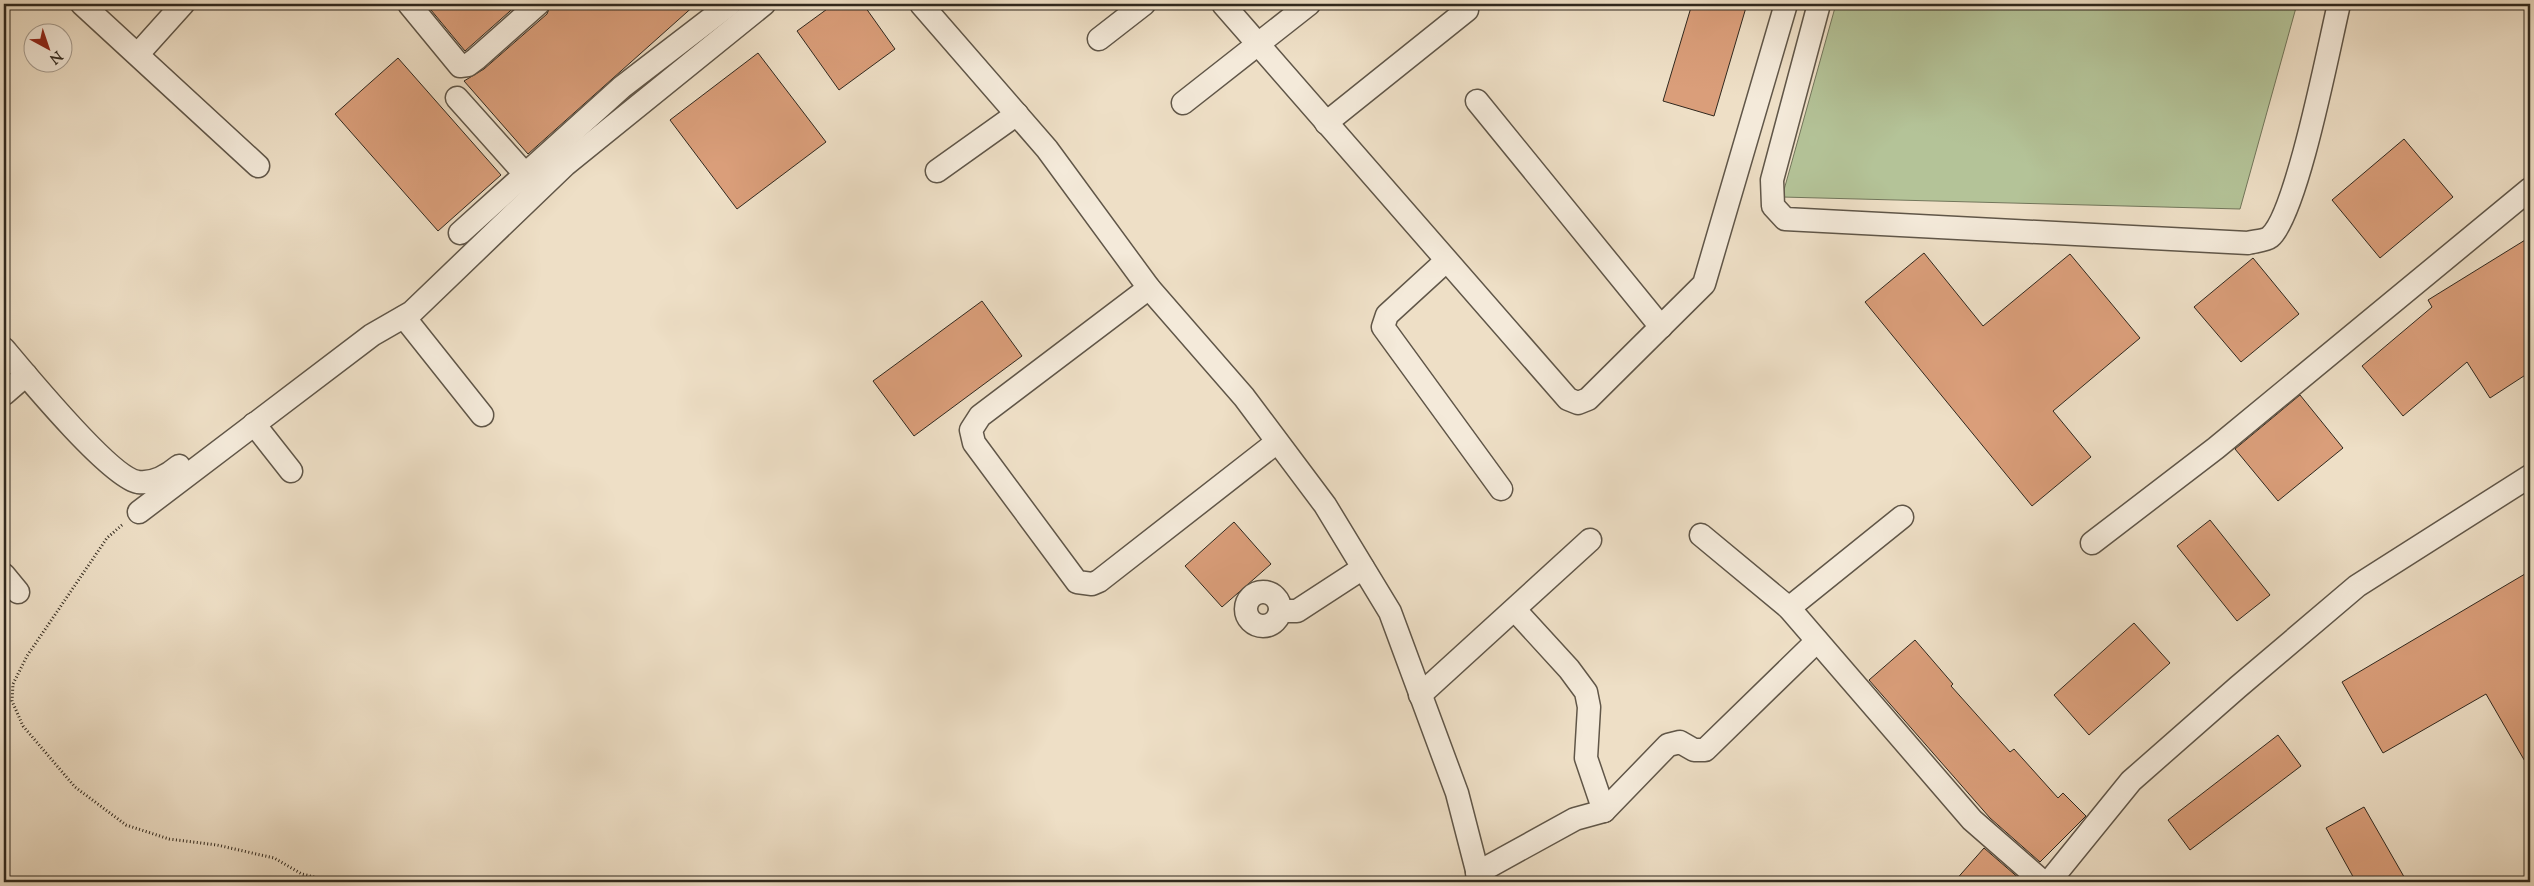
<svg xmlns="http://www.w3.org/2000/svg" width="2534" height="886" viewBox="0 0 2534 886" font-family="'Sorts Mill Goudy',serif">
<rect width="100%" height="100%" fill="#eedfc6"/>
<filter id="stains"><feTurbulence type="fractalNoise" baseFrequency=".004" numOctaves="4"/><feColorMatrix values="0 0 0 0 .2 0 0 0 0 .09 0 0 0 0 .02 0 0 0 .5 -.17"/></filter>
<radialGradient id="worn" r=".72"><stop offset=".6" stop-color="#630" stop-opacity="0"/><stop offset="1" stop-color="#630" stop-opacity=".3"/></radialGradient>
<polygon fill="#b4c398" stroke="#72765b" points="1836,4 2297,4 2240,209 1782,197"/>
<g fill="#da9e7a" stroke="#30281e">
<polygon points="426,4 518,4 465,51"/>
<polygon points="551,4 696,4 528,154 464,81 484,69 547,14"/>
<polygon points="834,4 863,4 895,49 839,90 797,31"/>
<polygon points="1692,4 1747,4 1714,116 1663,101"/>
<polygon points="758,53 826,142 737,209 670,120"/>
<polygon points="398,58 501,175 438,231 335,114"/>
<polygon points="2404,139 2453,197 2380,258 2332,200"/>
<polygon points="2530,237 2530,372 2490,398 2467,362 2403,416 2362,366 2432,307 2428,300"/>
<polygon points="1924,253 1983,326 2070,254 2140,338 2053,411 2091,457 2032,506 1865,302"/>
<polygon points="2253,258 2299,314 2241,362 2194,307"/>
<polygon points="982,301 1022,356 914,436 873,381"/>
<polygon points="2300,395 2343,448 2278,501 2235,449"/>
<polygon points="2210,520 2270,595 2237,621 2177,546"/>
<polygon points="1234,522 1271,564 1222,607 1185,566"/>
<polygon points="2530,571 2530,770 2486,694 2383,753 2342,682"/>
<polygon points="2134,623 2170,663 2089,735 2054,695"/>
<polygon points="1915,640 1953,684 1951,686 2010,752 2014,749 2058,798 2063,793 2086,816 2040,862 1990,818 1869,680"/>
<polygon points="2278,735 2301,766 2190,850 2168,820"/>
<polygon points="2364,807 2407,882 2356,882 2326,828"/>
<polygon points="1984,848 2021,880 2019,882 1954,882"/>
</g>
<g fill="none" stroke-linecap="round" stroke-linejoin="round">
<g stroke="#605648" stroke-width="25">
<g id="minor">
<polyline points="82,4 258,166"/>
<polyline points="409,4 460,66 468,65 476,59 538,4"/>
<polyline points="921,4 1047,149 1149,288 1244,397 1325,505 1390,612 1457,793 1480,882"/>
<polyline points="1223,4 1568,399 1578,403 1588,399 1704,284 1786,4"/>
<path d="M1819 4 1772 180 1773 206 1785 219 2248 243C2254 241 2265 241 2270 237 2297 214 2329 46 2339 4"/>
<polyline points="1099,39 1144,4"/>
<polyline points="138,54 183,4"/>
<polyline points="457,98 525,174"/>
<polyline points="1477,101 1661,327"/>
<polyline points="1183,103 1309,4"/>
<polyline points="1326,123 1467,10"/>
<polyline points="937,171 1017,114"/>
<polyline points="460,233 622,87 730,4"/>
<polyline points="1446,261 1387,315 1383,327 1501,489"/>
<polyline points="1149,288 980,416 971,430 974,443 1077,582 1092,584 1099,581 1277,442"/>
<polyline points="404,317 482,415"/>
<path d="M4 349C25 374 111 478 138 482 154 484 167 476 179 466"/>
<polyline points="4,394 26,375"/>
<polyline points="254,424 291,471"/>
<polyline points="139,512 372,335 412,312 565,165 764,4"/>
<polyline points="1701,535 1789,608 1972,820 2043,882"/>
<polyline points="2092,543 2216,448 2530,189"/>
<polyline points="4,575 18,592"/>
<circle cx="1263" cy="609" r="17"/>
<polyline points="1789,608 1902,517"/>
<polyline points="1515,610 1569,669 1586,692 1589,707 1586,758 1604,811"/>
<polyline points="1280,611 1297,611 1363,568"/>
<polyline points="1420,695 1590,540"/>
<polyline points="1477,873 1575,819 1604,811 1668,745 1680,742 1694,750 1705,750 1817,641"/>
<polyline points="2049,882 2131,781 2238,687 2357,586 2530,476"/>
</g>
</g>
<polyline stroke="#30281e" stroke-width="3" stroke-dasharray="1 2.5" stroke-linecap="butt" points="122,525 107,538 27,656 13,684 12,701 23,726 75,787 126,825 169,839 217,845 274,858 302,874 334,882"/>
<use href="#minor" stroke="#f4eada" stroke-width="22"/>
</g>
<rect width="2534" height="886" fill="none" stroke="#eedfc6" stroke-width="20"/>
<rect x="5" y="5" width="2524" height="876" fill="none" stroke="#30281e" stroke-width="2.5"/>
<rect x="10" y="10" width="2514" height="866" fill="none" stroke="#30281e"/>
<g transform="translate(48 48) rotate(140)"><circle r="24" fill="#f4eada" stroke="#a69c8f"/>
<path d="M0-4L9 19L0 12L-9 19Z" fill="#8f2418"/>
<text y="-8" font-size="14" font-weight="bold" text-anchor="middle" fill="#30281e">N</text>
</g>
<rect width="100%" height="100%" filter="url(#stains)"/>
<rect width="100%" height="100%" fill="url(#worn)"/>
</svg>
